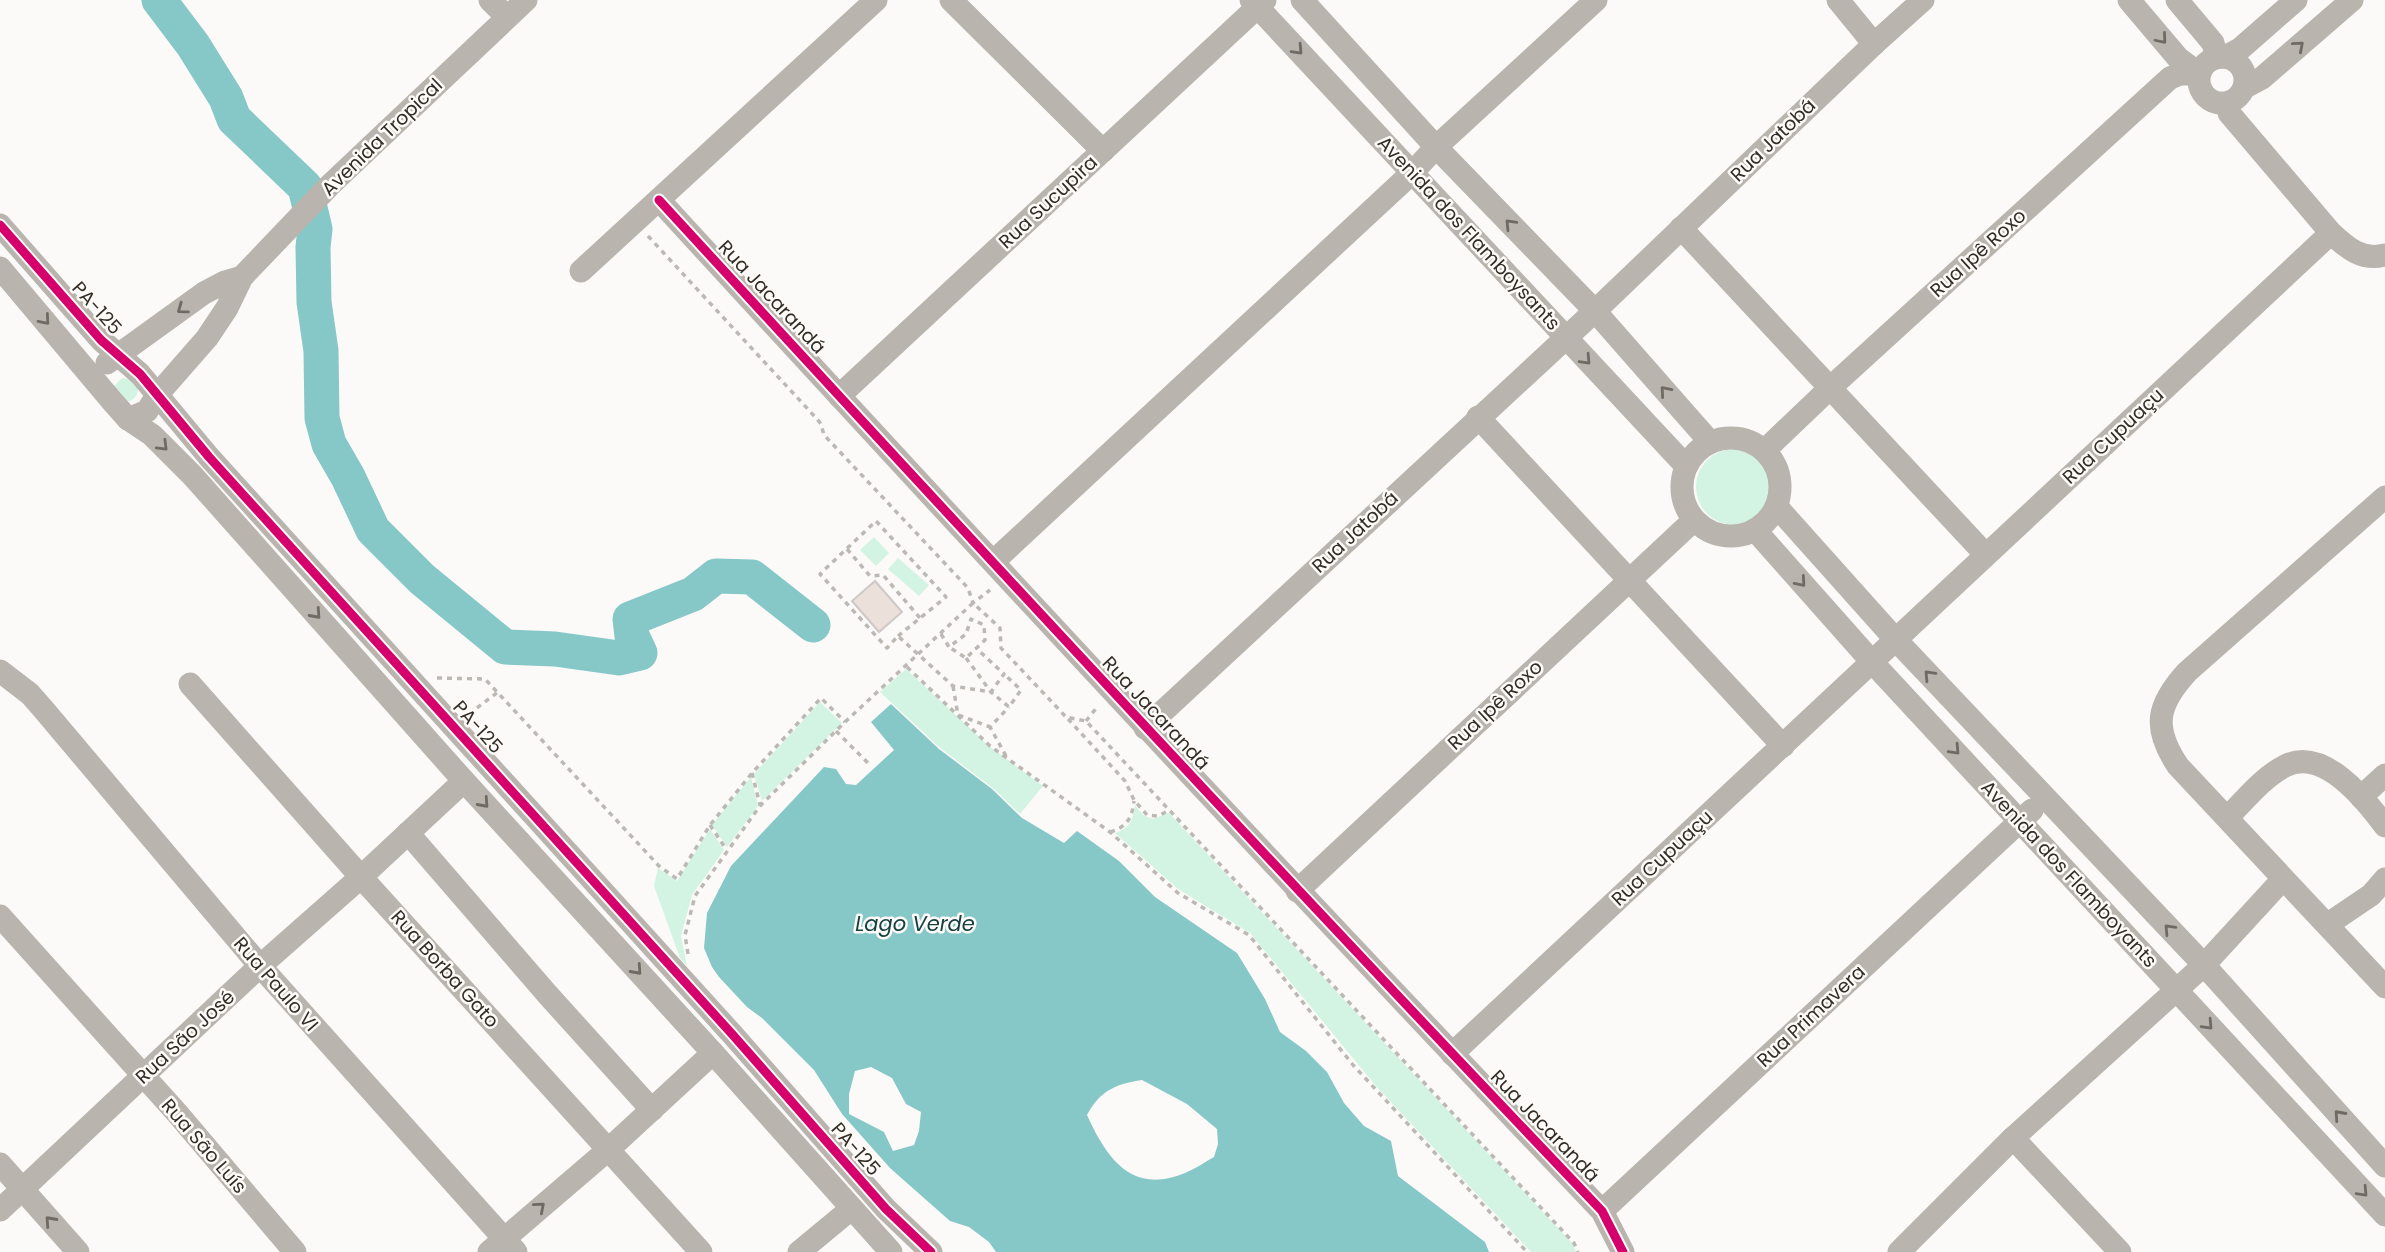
<svg xmlns="http://www.w3.org/2000/svg" width="2385" height="1252" viewBox="0 0 2385 1252" font-family="Poppins,sans-serif">
<rect width="100%" height="100%" fill="#fcfaf8"/>
<g fill="#d3f4e3">
<path d="M122 378 132 379 138 387C138 395 135 400 127 402L114 386Z"/>
<circle cx="1734" cy="487" r="38"/>
<polygon points="874,537 889,553 876,566 860,550"/>
<polygon points="898,558 929,585 919,596 888,569"/>
<polygon points="906,669 989,746 1043,786 1020,814 994,789 939,747 880,692"/>
<polygon points="820,702 842,723 762,801 754,774"/>
<polygon points="751,777 758,806 727,847 712,825"/>
<path d="M1135 805 1143 815 1153 819 1169 813 1573 1244 1576 1252H1531L1375 1085 1250 933 1178 889 1115 833C1130 828 1133 820 1135 805Z"/>
<polygon points="710,829 724,850 692,895 681,936 687,966 680,958 654,886 658,868 677,881"/>
</g>
<path fill="#86c7c8" fill-rule="evenodd" d="M891 704 939 749 992 789 1022 818 1064 843 1077 831 1119 861 1155 897 1237 953 1265 999 1280 1032 1306 1051 1327 1072 1344 1103 1364 1126 1391 1141 1398 1176 1485 1242 1489 1252H996L989 1242 969 1227 950 1221 890 1168 842 1114 814 1070 762 1018 747 1007 719 977 712 967 704 948 707 913 731 866 824 767 836 769 846 784 856 785 894 750 871 722ZM871 1067 892 1078 906 1104 921 1112 919 1131 914 1145 893 1151 884 1132 849 1114V1094L855 1071ZM1142 1080 1187 1104 1217 1129 1218 1144 1214 1157C1205 1162 1195 1169 1185 1173 1132 1195 1107 1159 1087 1115 1100 1091 1115 1084 1142 1080Z"/>
<g fill="none" stroke-linecap="round" stroke-linejoin="round">
<polyline stroke="#86c7c8" stroke-width="35" points="159,0 193,45 226,98 234,119 305,187 315,229 313,247 314,302 321,351 322,418 329,444 348,477 373,530 422,579 505,647 555,649 619,658 640,653 632,636 630,619 693,594 716,576 752,577 813,625"/>
</g>
<polygon fill="#ece0db" stroke="#cec9c6" stroke-width="2" points="875,581 902,612 879,632 852,601"/>
<g fill="none" stroke-linecap="round" stroke-linejoin="round">
<g stroke="#bcb9b5" stroke-width="3.5" stroke-dasharray="5 5" stroke-linecap="butt">
<polyline points="648,236 817,419 821,424 824,435 968,588 973,603 990,590"/>
<polyline points="847,549 870,576 883,575 920,618"/>
<polyline points="941,634 949,647 966,634 971,619 984,625 985,640 966,658 949,647"/>
<polyline points="898,636 946,597 876,521 820,574 887,648 898,636 953,686 991,692 1004,674 976,648"/>
<polyline points="966,658 991,692 1009,707 1021,690 1004,674"/>
<polyline points="907,667 990,746 1110,832 1178,893 1249,935 1353,1065 1527,1252"/>
<polyline points="437,678 485,679 659,866 677,879 710,825 752,773 821,698 845,722"/>
<polyline points="953,686 958,715 990,727"/>
<polyline points="469,714 498,692"/>
<polyline points="1068,719 1125,781 1134,800 1147,815 1158,816 1170,810"/>
<polyline points="1086,721 1098,706"/>
<polyline points="836,731 868,763"/>
<polyline points="1006,756 990,727 1009,707"/>
<polyline points="752,773 760,805"/>
<polyline points="710,825 726,849"/>
<path d="M1110 832C1127 827 1132 818 1134 801"/>
<polyline points="688,954 685,935 695,896 760,806 845,722 973,603 1000,628 1001,648 1066,717 1086,721 1574,1243 1578,1252"/>
</g>
<g stroke="#b9b4ad" stroke-width="23">
<polyline points="490,0 507,17"/>
<polyline points="951,0 1103,151"/>
<polyline points="1251,0 1686,466"/>
<polyline points="1302,0 1436,147 1595,311 1710,442"/>
<polyline points="1838,0 1874,44"/>
<polyline points="2129,0 2178,58 2199,74"/>
<polyline points="2177,0 2213,43 2217,58"/>
<circle cx="2222" cy="80" r="23"/>
<polyline points="2225,57 2240,49 2296,0"/>
<polyline points="2245,87 2262,78 2352,0"/>
<path d="M2227 103 2229 113 2331 233C2347 248 2362 261 2385 255"/>
<path d="M659 200C971 540 1284 878 1602 1211L1623 1252"/>
<polyline points="0,225 101,340 140,374 209,457 732,1034 886,1209 931,1252"/>
<polyline points="1681,228 1985,554"/>
<polyline points="0,268 112,401 128,419 152,435 192,475 464,781 713,1053 891,1252"/>
<polyline points="581,271 876,0"/>
<polyline points="107,363 204,293 225,282 242,277"/>
<polyline points="839,396 1265,0"/>
<polyline points="1478,417 1783,746"/>
<polyline points="128,419 147,411 158,394 207,338 227,308 242,277 329,186 526,0"/>
<circle cx="1731" cy="487" r="49"/>
<polyline points="1765,450 1830,388 2170,78 2180,74 2199,74"/>
<path d="M2385 497 2187 672C2157 705 2152 727 2178 766L2385 987"/>
<polyline points="1777,507 1896,640 2204,965 2385,1166"/>
<polyline points="1756,531 1873,663 2385,1215"/>
<polyline points="994,561 1413,172 1436,147 1596,0"/>
<polyline points="0,671 30,694 44,710 260,966 516,1252"/>
<polyline points="190,684 361,877 701,1252"/>
<polyline points="1145,728 1595,311 1874,44 1923,0"/>
<polyline points="2361,797 2385,775"/>
<path d="M2228 817C2245 800 2263 777 2285 766 2323 746 2365 799 2385 826"/>
<polyline points="408,833 548,995 652,1110"/>
<polyline points="1297,891 1694,520"/>
<polyline points="0,916 177,1113 295,1252"/>
<polyline points="2328,924 2371,895 2385,879"/>
<polyline points="1452,1054 2331,233"/>
<polyline points="2013,1138 2120,1252"/>
<polyline points="0,1164 78,1252"/>
<polyline points="0,1210 260,966 361,877 464,781"/>
<polyline points="1602,1211 2032,810"/>
<polyline points="489,1252 609,1149 713,1053"/>
<polyline points="799,1252 851,1209"/>
<polyline points="1899,1252 2013,1138 2204,965 2283,879"/>
</g>
<g stroke="#fdfaf7" stroke-width="13">
<g id="cycleway">
<path d="M659 200C971 540 1284 878 1602 1211L1623 1252"/>
<polyline points="0,225 101,340 140,374 209,457 732,1034 886,1209 931,1252"/>
</g>
</g>
<use href="#cycleway" stroke="#d6006c" stroke-width="9"/>
</g>
<defs><path id="oneway-chevron" d="M-2-3.5L2.5 0L-2 3.5" fill="none" stroke-width="1.6" stroke-linecap="round" stroke-linejoin="round" transform="scale(1.75)"/></defs>
<g stroke="#6f6a63">
<use href="#oneway-chevron" transform="translate(2162 39) rotate(50)"/>
<use href="#oneway-chevron" transform="translate(2299 46) rotate(-41)"/>
<use href="#oneway-chevron" transform="translate(1298 50) rotate(47)"/>
<use href="#oneway-chevron" transform="translate(1510 224) rotate(-134)"/>
<use href="#oneway-chevron" transform="translate(182 309) rotate(144)"/>
<use href="#oneway-chevron" transform="translate(45 320) rotate(49)"/>
<use href="#oneway-chevron" transform="translate(1586 360) rotate(47)"/>
<use href="#oneway-chevron" transform="translate(1665 391) rotate(-131)"/>
<use href="#oneway-chevron" transform="translate(163 446) rotate(45)"/>
<use href="#oneway-chevron" transform="translate(1801 582) rotate(49)"/>
<use href="#oneway-chevron" transform="translate(316 614) rotate(48)"/>
<use href="#oneway-chevron" transform="translate(1929 675) rotate(-133)"/>
<use href="#oneway-chevron" transform="translate(1955 750) rotate(47)"/>
<use href="#oneway-chevron" transform="translate(484 803) rotate(48)"/>
<use href="#oneway-chevron" transform="translate(2169 929) rotate(-133)"/>
<use href="#oneway-chevron" transform="translate(637 970) rotate(48)"/>
<use href="#oneway-chevron" transform="translate(2208 1025) rotate(47)"/>
<use href="#oneway-chevron" transform="translate(2339 1115) rotate(-132)"/>
<use href="#oneway-chevron" transform="translate(2363 1192) rotate(47)"/>
<use href="#oneway-chevron" transform="translate(540 1207) rotate(-41)"/>
<use href="#oneway-chevron" transform="translate(50 1221) rotate(-132)"/>
</g>
<g text-anchor="middle" dominant-baseline="central" stroke-width="5" stroke-linejoin="round" paint-order="stroke">
<g font-size="19" fill="#322d26" stroke="#fdfaf7">
<text transform="translate(382 137) rotate(-44)">Avenida Tropical</text>
<text transform="translate(1773 140) rotate(-44)">Rua Jatobá</text>
<text transform="translate(1048 202) rotate(-43)">Rua Sucupira</text>
<text transform="translate(1469 233) rotate(47)">Avenida dos Flamboysants</text>
<text transform="translate(1978 253) rotate(-42)">Rua Ipê Roxo</text>
<text transform="translate(772 297) rotate(47)">Rua Jacarandá</text>
<text transform="translate(97 308) rotate(48)">PA-125</text>
<text transform="translate(2113 436) rotate(-43)">Rua Cupuaçu</text>
<text transform="translate(1355 532) rotate(-43)">Rua Jatobá</text>
<text transform="translate(1495 705) rotate(-43)">Rua Ipê Roxo</text>
<text transform="translate(1156 713) rotate(47)">Rua Jacarandá</text>
<text transform="translate(478 727) rotate(48)">PA-125</text>
<text transform="translate(1662 858) rotate(-43)">Rua Cupuaçu</text>
<text transform="translate(2069 874) rotate(47)">Avenida dos Flamboyants</text>
<text transform="translate(445 969) rotate(48)">Rua Borba Gato</text>
<text transform="translate(276 984) rotate(49)">Rua Paulo VI</text>
<text transform="translate(1811 1016) rotate(-43)">Rua Primavera</text>
<text transform="translate(185 1037) rotate(-43)">Rua São José</text>
<text transform="translate(1545 1126) rotate(46)">Rua Jacarandá</text>
<text transform="translate(204 1146) rotate(49)">Rua São Luís</text>
<text transform="translate(856 1149) rotate(49)">PA-125</text>
</g>
<g font-size="21" font-style="italic" fill="#174244" stroke="#fdfaf7">
<text x="915" y="923">Lago Verde</text>
</g>
</g>
</svg>
